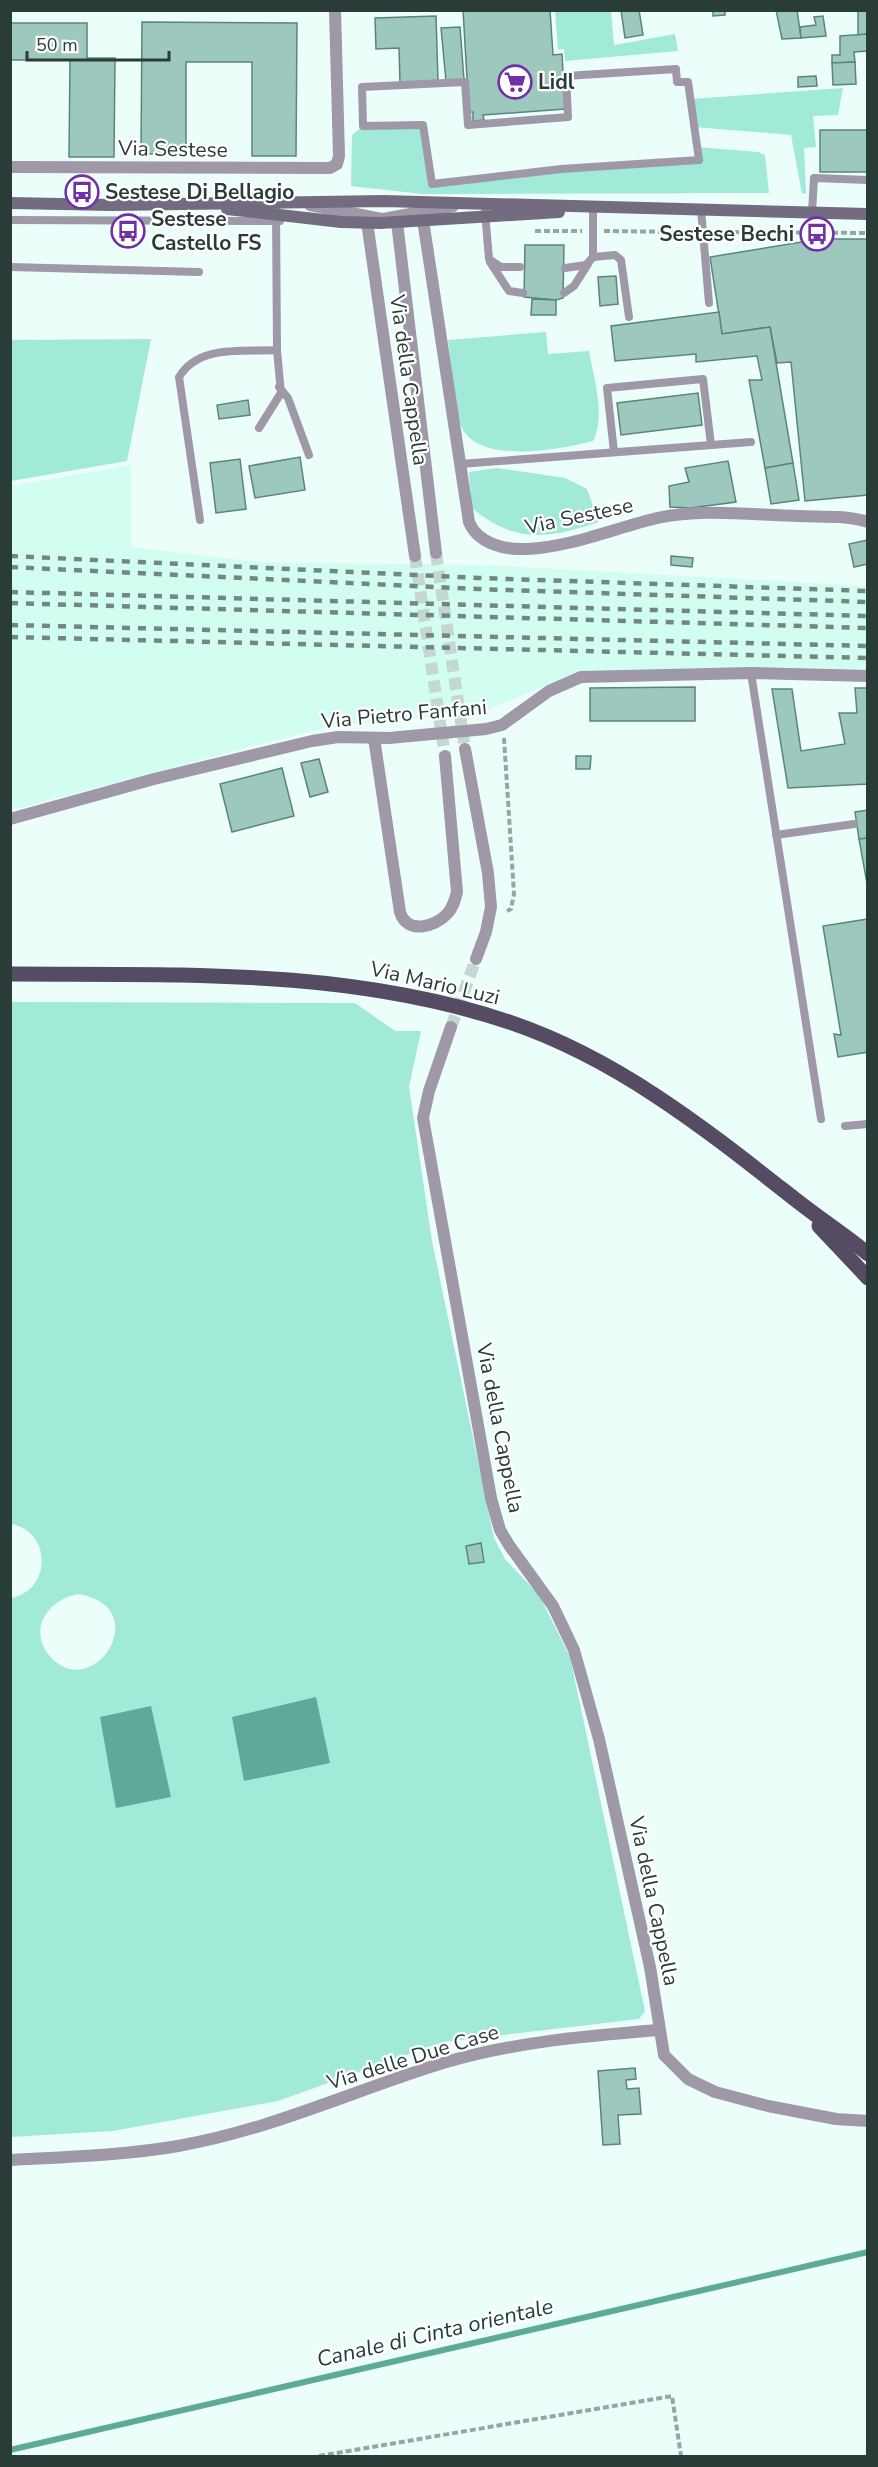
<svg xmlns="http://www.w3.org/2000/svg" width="878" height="2467" viewBox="0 0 878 2467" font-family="'Nunito Sans',sans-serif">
<rect width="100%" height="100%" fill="#ecfef9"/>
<polygon fill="#d2fef2" points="131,465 131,547 258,562 485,565 867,586 867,678 578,672 482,712 335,725 11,810 11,486"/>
<g fill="#a1ead8" fill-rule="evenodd">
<polygon points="555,11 611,11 614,45 675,34 678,51 565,61 564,49 558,50"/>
<polygon points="843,88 838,115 813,116 816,147 804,148 806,193 802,194 791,135 694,127 691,99"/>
<polygon points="423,125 432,184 699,160 697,147 758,152 765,155 769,193 422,194 351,186 352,135 363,126"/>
<path d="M546 332 548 354 589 351C594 380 606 414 593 441 561 449 474 467 460 423 452 397 452 366 448 340Z"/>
<polygon points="151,339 127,461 11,481 11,340"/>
<path d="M497 468 565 478 587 489 599 522C548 539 515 544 472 508L469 472Z"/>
<path d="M11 1002 355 1003 395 1031H421L409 1087 432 1241 494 1538 505 1559 539 1595 570 1657 645 2011 639 2019 443 2042 278 2101 113 2131 11 2137V1598C52 1590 52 1531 11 1524ZM78 1594C158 1607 91 1708 48 1654 28 1627 50 1599 78 1594Z"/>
</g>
<g fill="#5daa99">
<polygon points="316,1697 330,1763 244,1781 232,1717"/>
<polygon points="151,1706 171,1797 116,1808 100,1717"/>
</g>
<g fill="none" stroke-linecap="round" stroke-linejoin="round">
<polyline stroke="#5daa99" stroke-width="6" points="10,2450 868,2252"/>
</g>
<g fill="#9cc8bd" stroke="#5b857a" stroke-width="1.5">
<polygon points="463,10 550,10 553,55 562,54 565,109 483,115 484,120 473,121 473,112 469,112"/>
<polygon points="621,10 639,10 643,35 625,38"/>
<polygon points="713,10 725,10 725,15 713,16"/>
<polygon points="776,10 797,10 801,38 782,39"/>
<polygon points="858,11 868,11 868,34 858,35"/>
<polygon points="436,16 438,81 400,83 399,48 376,49 375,18"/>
<polygon points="823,16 826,36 801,38 800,27 816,25 814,17"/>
<polygon points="142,22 297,23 296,156 252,156 252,62 186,62 186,154 141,154"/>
<polygon points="10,23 87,23 87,58 115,58 114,157 69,157 70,60 10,60"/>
<polygon points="460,27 464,80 446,81 441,28"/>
<polygon points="868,34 868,51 854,52 855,62 832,63 832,55 840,55 840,36"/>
<polygon points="855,62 856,84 833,85 832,63"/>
<polygon points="816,76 817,86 798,87 798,77"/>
<rect x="820" y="130" width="48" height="42"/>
<polygon points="820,239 868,239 868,495 805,501 791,362 777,363 770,327 722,334 710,257"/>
<polygon points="525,245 564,245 563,298 556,300 524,297"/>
<polygon points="616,276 618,304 600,306 598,277"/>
<polygon points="532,299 556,300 556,315 531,315"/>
<polygon points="719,312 722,334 770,327 793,463 765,468 749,380 762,380 757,356 696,362 696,354 615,361 611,326"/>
<polygon points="698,393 702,425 621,435 617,403"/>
<polygon points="248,400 250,415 219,419 217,405"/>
<polygon points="300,457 305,490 255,498 249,466"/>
<polygon points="240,459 246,509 216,513 210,463"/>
<polygon points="728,461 736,502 690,508 670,507 669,486 689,482 685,468"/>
<polygon points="793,463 799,500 771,504 765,468"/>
<polygon points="868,540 868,564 854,567 849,544"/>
<polygon points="671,556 693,558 692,567 671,565"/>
<polygon points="695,687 695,721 590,721 590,688"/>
<polygon points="855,688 868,688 868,784 788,788 772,689 792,689 801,751 845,744 839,713 857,713"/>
<polygon points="576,756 591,756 590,769 576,769"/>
<polygon points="319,759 328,792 310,797 301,763"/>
<polygon points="282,768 294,816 232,832 220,784"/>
<polygon points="868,810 868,838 859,839 855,812"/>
<polygon points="868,838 868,889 859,839"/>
<polygon points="868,919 868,1052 838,1057 834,1034 841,1035 823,926"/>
<polygon points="481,1543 484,1562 469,1564 466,1546"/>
<polygon points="635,2068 636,2079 626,2080 627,2089 639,2088 641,2114 618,2115 620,2144 603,2145 598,2071"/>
</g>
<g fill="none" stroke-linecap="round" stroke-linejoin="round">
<g stroke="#c5d7d2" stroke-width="12" stroke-dasharray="12 6" stroke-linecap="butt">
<polyline points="436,553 465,749"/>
<polyline points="415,556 445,756"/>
<polyline points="451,1027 476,959"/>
</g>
<g stroke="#95a7a2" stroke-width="4" stroke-dasharray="6 3" stroke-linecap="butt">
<polyline points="535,231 582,231"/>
<polyline points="604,231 690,232"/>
<polyline points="715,232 868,233"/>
<polyline points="504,738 514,894 511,909 507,911"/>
<polyline points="319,2456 672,2396 681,2456"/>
</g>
<g stroke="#9f98a7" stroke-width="8">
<polygon points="676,69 677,82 688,82 699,160 561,169 432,184 423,125 363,126 362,87 465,82 468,125 568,117 566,76"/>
<polyline points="701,209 709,303"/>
<polyline points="485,212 489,259 501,267 520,267"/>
<polyline points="812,212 814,178 868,180"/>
<polyline points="10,220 280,221"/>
<polyline points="593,257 615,255 621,260 629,317"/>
<polyline points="490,262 509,291 523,293"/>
<polyline points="10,267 199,272"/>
<polyline points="565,268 586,265 593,257 593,206"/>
<polyline points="564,293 574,286 588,264"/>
<polyline points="279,387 288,398 309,455"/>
<polyline points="259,428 281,393 277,350"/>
<polyline points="614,452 607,388 703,379 711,445"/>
<polyline points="460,464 751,442"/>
<path d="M200 520 179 377C199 344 242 352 277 350L276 210"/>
<polyline points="751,673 821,1119"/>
<polyline points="776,835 854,824"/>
<polyline points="845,1126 868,1124"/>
</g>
<g stroke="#9f98a7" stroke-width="12">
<polyline points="10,167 330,168 337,164 339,156 335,10"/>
<polyline points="310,205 397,222 436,553"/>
<path d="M423 220 469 522C478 544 505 550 527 549 571 547 615 528 657 518 702 508 753 515 799 516 821 517 846 515 868 522"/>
<polyline points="415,556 367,222 453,206"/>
<path d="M374 738 400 912C407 935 435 927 447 914 453 908 455 900 457 892L445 756"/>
<polyline points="465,749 488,873 491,907 486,932 476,959"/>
<polyline points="10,819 154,779 312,741 338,737 389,738 486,729 502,725 549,691 581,677 751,673 868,676"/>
<polyline points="451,1027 429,1091 423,1118 491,1498 500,1530 509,1545 553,1606 574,1650 599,1739 650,1967 664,2055 688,2079 715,2092 768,2106 836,2119 868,2121"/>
<path d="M10 2160C63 2157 127 2155 178 2146 270 2130 355 2090 443 2063 514 2042 585 2036 658 2030"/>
</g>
<g stroke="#736b7f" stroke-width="12">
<polyline points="10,203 112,205 383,201 868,214"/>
<polyline points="227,209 341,222 380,223 559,212"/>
</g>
<g stroke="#554b63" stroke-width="15">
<path d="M10 974C179 975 350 968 512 1023 620 1060 708 1131 796 1200 820 1219 845 1235 868 1254"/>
<polyline points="819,1226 868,1278"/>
</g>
<g stroke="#748681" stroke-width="4.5" stroke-dasharray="8 8" stroke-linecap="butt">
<polyline points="10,556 479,578 868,591"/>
<polyline points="10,567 478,589 868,602"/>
<polyline points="10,592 868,616"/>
<polyline points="10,603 868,628"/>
<polyline points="10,625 868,646"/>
<polyline points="10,637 868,658"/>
</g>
</g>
<defs>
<g id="supermarket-ring" transform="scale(1.725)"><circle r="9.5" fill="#fff" stroke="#7031a6" stroke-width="1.5"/><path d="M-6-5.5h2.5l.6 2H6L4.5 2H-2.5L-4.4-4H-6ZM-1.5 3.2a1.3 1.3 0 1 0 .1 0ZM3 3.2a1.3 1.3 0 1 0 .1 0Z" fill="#7031a6"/></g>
<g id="bus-ring" transform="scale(1.725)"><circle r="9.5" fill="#fff" stroke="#7031a6" stroke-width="1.5"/><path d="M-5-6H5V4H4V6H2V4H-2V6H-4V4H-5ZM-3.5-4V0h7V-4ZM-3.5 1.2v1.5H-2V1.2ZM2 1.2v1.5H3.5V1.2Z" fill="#7031a6"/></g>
</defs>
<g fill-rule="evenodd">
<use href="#supermarket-ring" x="515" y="82"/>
<use href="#bus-ring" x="82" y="192"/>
<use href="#bus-ring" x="128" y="231"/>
<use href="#bus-ring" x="817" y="234"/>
</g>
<g text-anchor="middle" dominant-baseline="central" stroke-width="4.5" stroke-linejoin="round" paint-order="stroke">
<g font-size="21" font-weight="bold" fill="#2a3c37" stroke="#fff" text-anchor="start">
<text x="538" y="82">Lidl</text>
<text x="105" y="192">Sestese Di Bellagio</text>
<text x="151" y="219">Sestese<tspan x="151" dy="24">Castello FS</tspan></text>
<text x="794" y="234" text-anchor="end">Sestese Bechi</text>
</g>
<g font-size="21" fill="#2a3c37" stroke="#fff">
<text transform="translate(173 149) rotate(1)">Via Sestese</text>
<text transform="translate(409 380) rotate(82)">Via della Cappella</text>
<text transform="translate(579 516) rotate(-12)">Via Sestese</text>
<text transform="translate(404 714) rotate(-5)">Via Pietro Fanfani</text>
<text transform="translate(435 983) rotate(13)">Via Mario Luzi</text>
<text transform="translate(500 1428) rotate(79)">Via della Cappella</text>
<text transform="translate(654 1901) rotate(78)">Via della Cappella</text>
<text transform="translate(413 2057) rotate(-17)">Via delle Due Case</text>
</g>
<g font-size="22" font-style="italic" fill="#1d4139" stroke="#fff">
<text transform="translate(435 2333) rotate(-13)">Canale di Cinta orientale</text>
</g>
</g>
<rect width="878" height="2467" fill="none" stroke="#2a3c37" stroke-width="24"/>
<path d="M27 51v9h142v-9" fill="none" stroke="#2a3c37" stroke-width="3"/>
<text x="36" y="51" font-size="18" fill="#2a3c37" stroke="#ffffff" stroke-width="4.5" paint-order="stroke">50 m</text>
</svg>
